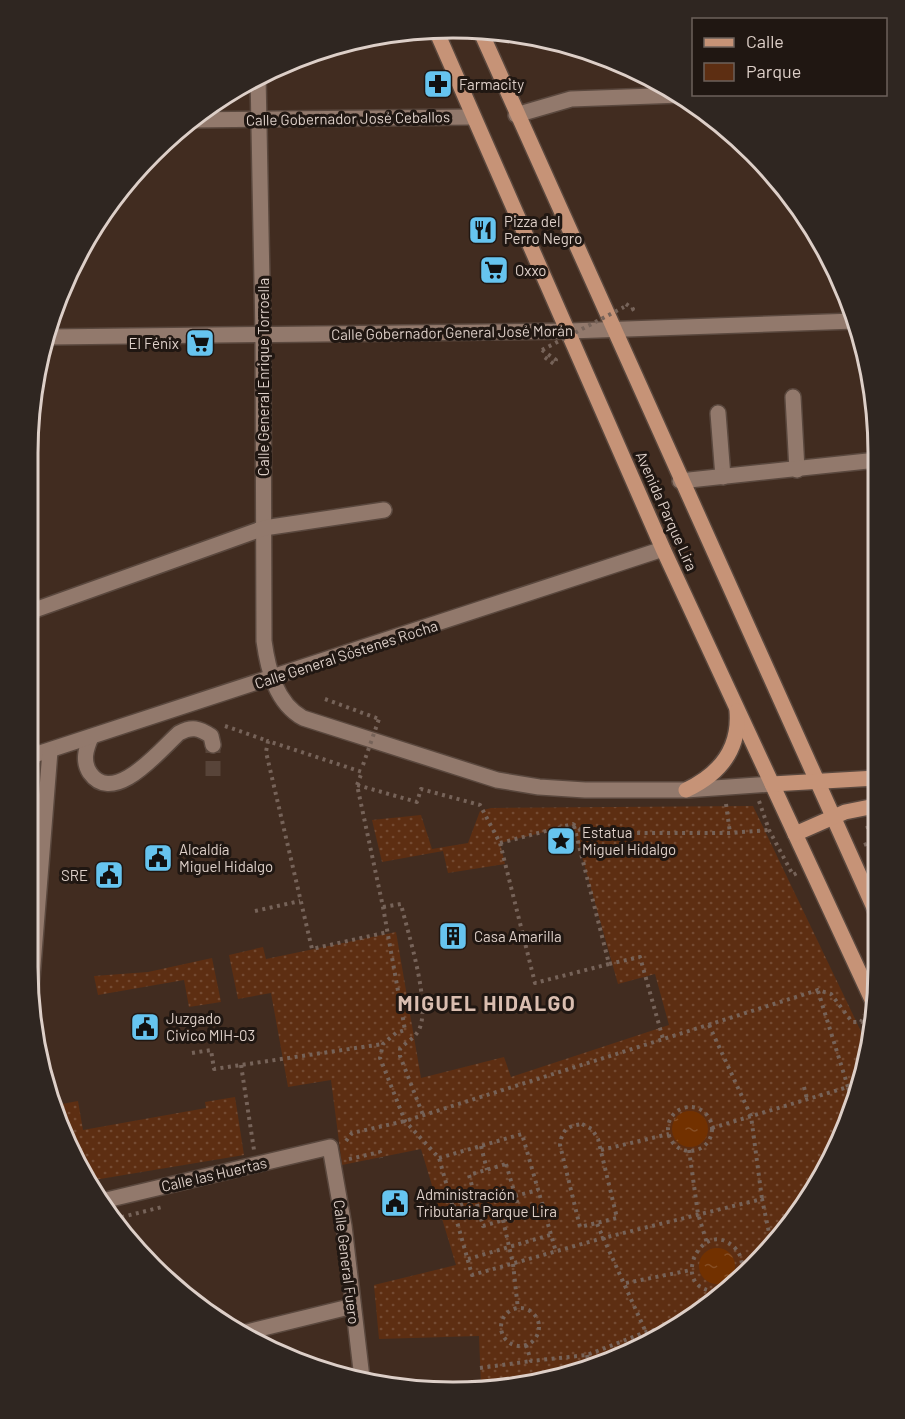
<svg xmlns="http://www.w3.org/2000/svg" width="905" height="1419" viewBox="0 0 905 1419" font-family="Barlow,sans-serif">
<defs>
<pattern id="green-dots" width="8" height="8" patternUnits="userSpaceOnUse" patternTransform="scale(1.5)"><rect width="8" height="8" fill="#5d2e12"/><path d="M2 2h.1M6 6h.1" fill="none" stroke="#744b33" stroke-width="1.8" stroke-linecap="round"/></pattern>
<pattern id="water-ripples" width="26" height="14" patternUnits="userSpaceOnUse" patternTransform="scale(1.5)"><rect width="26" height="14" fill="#723100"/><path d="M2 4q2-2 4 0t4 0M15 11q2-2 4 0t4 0" fill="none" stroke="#864e24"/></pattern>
</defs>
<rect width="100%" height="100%" fill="#412c20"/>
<g fill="url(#green-dots)">
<polygon points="753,806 868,1046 845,1130 773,1247 689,1320 562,1378 481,1386 479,1336 379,1339 374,1285 456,1265 421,1149 342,1165 331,1080 288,1087 271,993 238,999 229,955 263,947 266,959 396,932 421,1078 504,1057 511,1077 669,1025 655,974 618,984 573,825 500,843 505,864 448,873 443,851 382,862 372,820 421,815 432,849 468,843 480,811 491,808"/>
<polygon points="212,958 221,1002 189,1007 184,980 98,995 94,976 148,972"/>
<polygon points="235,1097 244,1155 88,1181 51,1106 78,1101 83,1130 206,1108 205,1102"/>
</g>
<g fill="url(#water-ripples)">
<circle cx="690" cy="1129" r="18"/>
<circle cx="717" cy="1266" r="18"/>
</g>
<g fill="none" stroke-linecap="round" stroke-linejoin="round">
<polyline stroke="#584439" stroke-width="15" stroke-dasharray="15 8" stroke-linecap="butt" points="213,776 213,745"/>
<g stroke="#5a483e" stroke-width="18">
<g id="minor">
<path d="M258 75 263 334 264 641C268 670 276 703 303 718L497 780 539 787 585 790H686L772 784"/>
<polyline points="516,115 571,99 681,95"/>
<polyline points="188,120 473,117"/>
<polyline points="49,337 569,331 855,321"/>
<polyline points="793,397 797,470"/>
<polyline points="718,413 723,477"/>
<polyline points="680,481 877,460"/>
<polyline points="29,612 264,528 384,510"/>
<path d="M91 737C86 749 82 761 90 773 114 807 160 750 179 733 192 726 199 728 211 736L213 745"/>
<polyline points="28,757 663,549"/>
<polyline points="31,991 50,751"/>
<polyline points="98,1202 330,1147 344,1226 362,1378"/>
<polyline points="247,1332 353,1306"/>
</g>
</g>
<g stroke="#5a483e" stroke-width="18">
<g id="major">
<polyline points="435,28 663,549 874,1004"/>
<polyline points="480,30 875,910"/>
<polyline points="772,784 876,778"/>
<path d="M686 790C720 774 740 749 737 711"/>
<polyline points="795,834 845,812 875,806"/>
</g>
</g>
<g stroke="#766359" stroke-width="4" stroke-dasharray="3 4.5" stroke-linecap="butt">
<polyline points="626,304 633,309 629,311"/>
<polyline points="542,350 556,360 554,364 543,356"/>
<polyline points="325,699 379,719"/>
<polyline points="225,726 268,741"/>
<polyline points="357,785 362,772 268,741 266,752 312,949 388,932"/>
<polyline points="759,801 769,830 793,875 797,873"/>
<polyline points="726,804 730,833"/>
<polyline points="574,826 609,964 640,957 663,1039"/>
<polyline points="500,843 573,824 585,833 730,833 769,830"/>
<polyline points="864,845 872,842 867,825"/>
<path d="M383 907 401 904C407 931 434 1011 417 1033 413 1039 405 1043 400 1049V1056L423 1115"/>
<polyline points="255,911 300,901"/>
<polyline points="609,964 535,983 500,843 480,805 421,789 417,802 357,785 383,907 405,1030 396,1033 383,1044 380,1058 405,1121 439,1158 472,1275 603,1238 762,1199 772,1247"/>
<polyline points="818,991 848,1087"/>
<polyline points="709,1025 751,1116 762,1199"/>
<polyline points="192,1053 211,1050 214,1069 383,1044"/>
<polyline points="241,1065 254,1150"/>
<polyline points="804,1087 807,1099"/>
<circle cx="690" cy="1129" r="22"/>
<path d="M582 1124 592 1129 598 1139 617 1218 580 1227 560 1145C562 1129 568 1126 582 1124Z"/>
<polyline points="712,1128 848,1087 853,1102"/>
<polyline points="346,1141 352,1133 405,1121 818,990 831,994 852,1022 861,1022 864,1015"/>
<polyline points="481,1146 487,1170"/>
<polyline points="601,1150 669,1134"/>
<polyline points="689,1150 698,1214 707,1243"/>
<polyline points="439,1158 522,1134 556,1252"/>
<polyline points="349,1159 380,1152 381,1158"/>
<polygon points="506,1164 521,1215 483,1226 469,1175"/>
<polyline points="515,1196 538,1190"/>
<polyline points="453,1207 476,1200"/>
<polyline points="114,1219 162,1207"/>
<polyline points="503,1220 513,1264 518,1309"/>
<polyline points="597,1224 649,1339"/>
<polyline points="468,1259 550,1235"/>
<polyline points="743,1266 753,1264"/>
<polyline points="626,1283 691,1270"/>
<path d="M722 1291C665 1296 700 1213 735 1248 742 1256 743 1264 741 1274"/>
<circle cx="520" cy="1327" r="19"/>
<polyline points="526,1345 531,1361 587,1355 646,1332 682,1324"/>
<polyline points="587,1355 589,1365"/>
<polyline points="480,1368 531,1361"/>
</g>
<use href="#minor" stroke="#92796c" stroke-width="15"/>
<use href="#major" stroke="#c69377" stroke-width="15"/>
<g stroke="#766359" stroke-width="4" stroke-dasharray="3 4.5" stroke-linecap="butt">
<polyline points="542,350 624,307"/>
<polyline points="363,765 379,719"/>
</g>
</g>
<defs>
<g id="pharmacy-square" transform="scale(1.5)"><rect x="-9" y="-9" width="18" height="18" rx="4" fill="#66c4ef" stroke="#201712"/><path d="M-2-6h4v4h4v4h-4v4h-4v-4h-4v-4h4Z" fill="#111"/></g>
<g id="restaurant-square" transform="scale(1.5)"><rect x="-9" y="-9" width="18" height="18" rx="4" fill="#66c4ef" stroke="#201712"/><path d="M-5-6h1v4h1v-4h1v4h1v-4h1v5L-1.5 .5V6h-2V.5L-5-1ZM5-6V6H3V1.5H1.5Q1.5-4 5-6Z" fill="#111"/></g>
<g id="supermarket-square" transform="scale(1.5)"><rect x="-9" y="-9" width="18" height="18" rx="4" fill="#66c4ef" stroke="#201712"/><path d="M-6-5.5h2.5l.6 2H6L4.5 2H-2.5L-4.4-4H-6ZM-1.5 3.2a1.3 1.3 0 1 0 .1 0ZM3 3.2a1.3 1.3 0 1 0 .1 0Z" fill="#111"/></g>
<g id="sight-square" transform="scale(1.5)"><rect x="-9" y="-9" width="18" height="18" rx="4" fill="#66c4ef" stroke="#201712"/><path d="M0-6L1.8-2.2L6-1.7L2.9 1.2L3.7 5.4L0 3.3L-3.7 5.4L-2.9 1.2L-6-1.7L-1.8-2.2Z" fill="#111"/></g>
<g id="civic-square" transform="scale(1.5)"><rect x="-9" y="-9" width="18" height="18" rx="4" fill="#66c4ef" stroke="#201712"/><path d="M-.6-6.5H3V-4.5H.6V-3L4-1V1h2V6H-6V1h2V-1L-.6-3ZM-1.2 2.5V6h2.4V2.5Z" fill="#111"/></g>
<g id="building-square" transform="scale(1.5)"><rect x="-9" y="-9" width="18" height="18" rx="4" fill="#66c4ef" stroke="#201712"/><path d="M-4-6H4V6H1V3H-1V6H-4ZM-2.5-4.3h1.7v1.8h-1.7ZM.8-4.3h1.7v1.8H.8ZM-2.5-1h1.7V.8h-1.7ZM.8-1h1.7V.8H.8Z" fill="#111"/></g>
</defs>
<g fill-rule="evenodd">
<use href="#pharmacy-square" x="438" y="84"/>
<use href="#restaurant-square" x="483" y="230"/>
<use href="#supermarket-square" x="494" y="270"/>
<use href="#supermarket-square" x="200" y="343"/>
<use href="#sight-square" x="561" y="841"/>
<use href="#civic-square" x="158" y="858"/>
<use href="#civic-square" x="109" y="875"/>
<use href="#building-square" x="453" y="936"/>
<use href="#civic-square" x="145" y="1027"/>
<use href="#civic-square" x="395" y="1203"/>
</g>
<g text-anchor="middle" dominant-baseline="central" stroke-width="6" stroke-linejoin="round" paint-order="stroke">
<g font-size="15" fill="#ddcfc8" stroke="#201712" text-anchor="start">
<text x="459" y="84">Farmacity</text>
<text x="504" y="221">Pizza del<tspan x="504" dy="17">Perro Negro</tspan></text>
<text x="515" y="270">Oxxo</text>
<text x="179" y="343" text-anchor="end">El Fénix</text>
<text x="582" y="832">Estatua<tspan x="582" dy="17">Miguel Hidalgo</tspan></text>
<text x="179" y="849">Alcaldía<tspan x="179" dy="17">Miguel Hidalgo</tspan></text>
<text x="88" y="875" text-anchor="end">SRE</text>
<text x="474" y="936">Casa Amarilla</text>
<text x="166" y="1018">Juzgado<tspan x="166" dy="17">Civico MIH-03</tspan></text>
<text x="416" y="1194">Administración<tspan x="416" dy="17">Tributaria Parque Lira</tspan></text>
</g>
<g font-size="15" fill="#ddcfc8" stroke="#201712">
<text transform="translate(348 118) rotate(-1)">Calle Gobernador José Ceballos</text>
<text transform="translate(452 332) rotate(-1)">Calle Gobernador General José Morán</text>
<text transform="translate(263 377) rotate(-90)">Calle General Enrique Torroella</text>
<text transform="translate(667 511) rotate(66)">Avenida Parque Lira</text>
<text transform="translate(346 654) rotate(-18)">Calle General Sóstenes Rocha</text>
<text transform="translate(214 1174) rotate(-13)">Calle las Huertas</text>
<text transform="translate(347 1262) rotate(83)">Calle General Fuero</text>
</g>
<g font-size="21" font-weight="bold" letter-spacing="1.5" fill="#dabeb0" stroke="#201712">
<text x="487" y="1002">MIGUEL HIDALGO</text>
</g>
</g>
<path d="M0 0H905V1419H0ZM453 38H453A415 415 0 0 1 868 453V967A415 415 0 0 1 453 1382H453A415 415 0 0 1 38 967V453A415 415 0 0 1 453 38Z" fill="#2f2621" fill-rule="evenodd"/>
<path fill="none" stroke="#ddcfc8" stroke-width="3" d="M453 38H453A415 415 0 0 1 868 453V967A415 415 0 0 1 453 1382H453A415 415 0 0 1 38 967V453A415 415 0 0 1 453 38Z"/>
<rect x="692" y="18" width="195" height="78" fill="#201712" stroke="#6c615b" stroke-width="1.5"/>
<rect x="704" y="38" width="30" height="9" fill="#c69377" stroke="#6c615b" stroke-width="1.5"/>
<text x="746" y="48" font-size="18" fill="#ddcfc8">Calle</text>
<rect x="704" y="63" width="30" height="18" fill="#5d2e12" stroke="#6c615b" stroke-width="1.5"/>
<text x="746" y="78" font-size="18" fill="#ddcfc8">Parque</text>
</svg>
